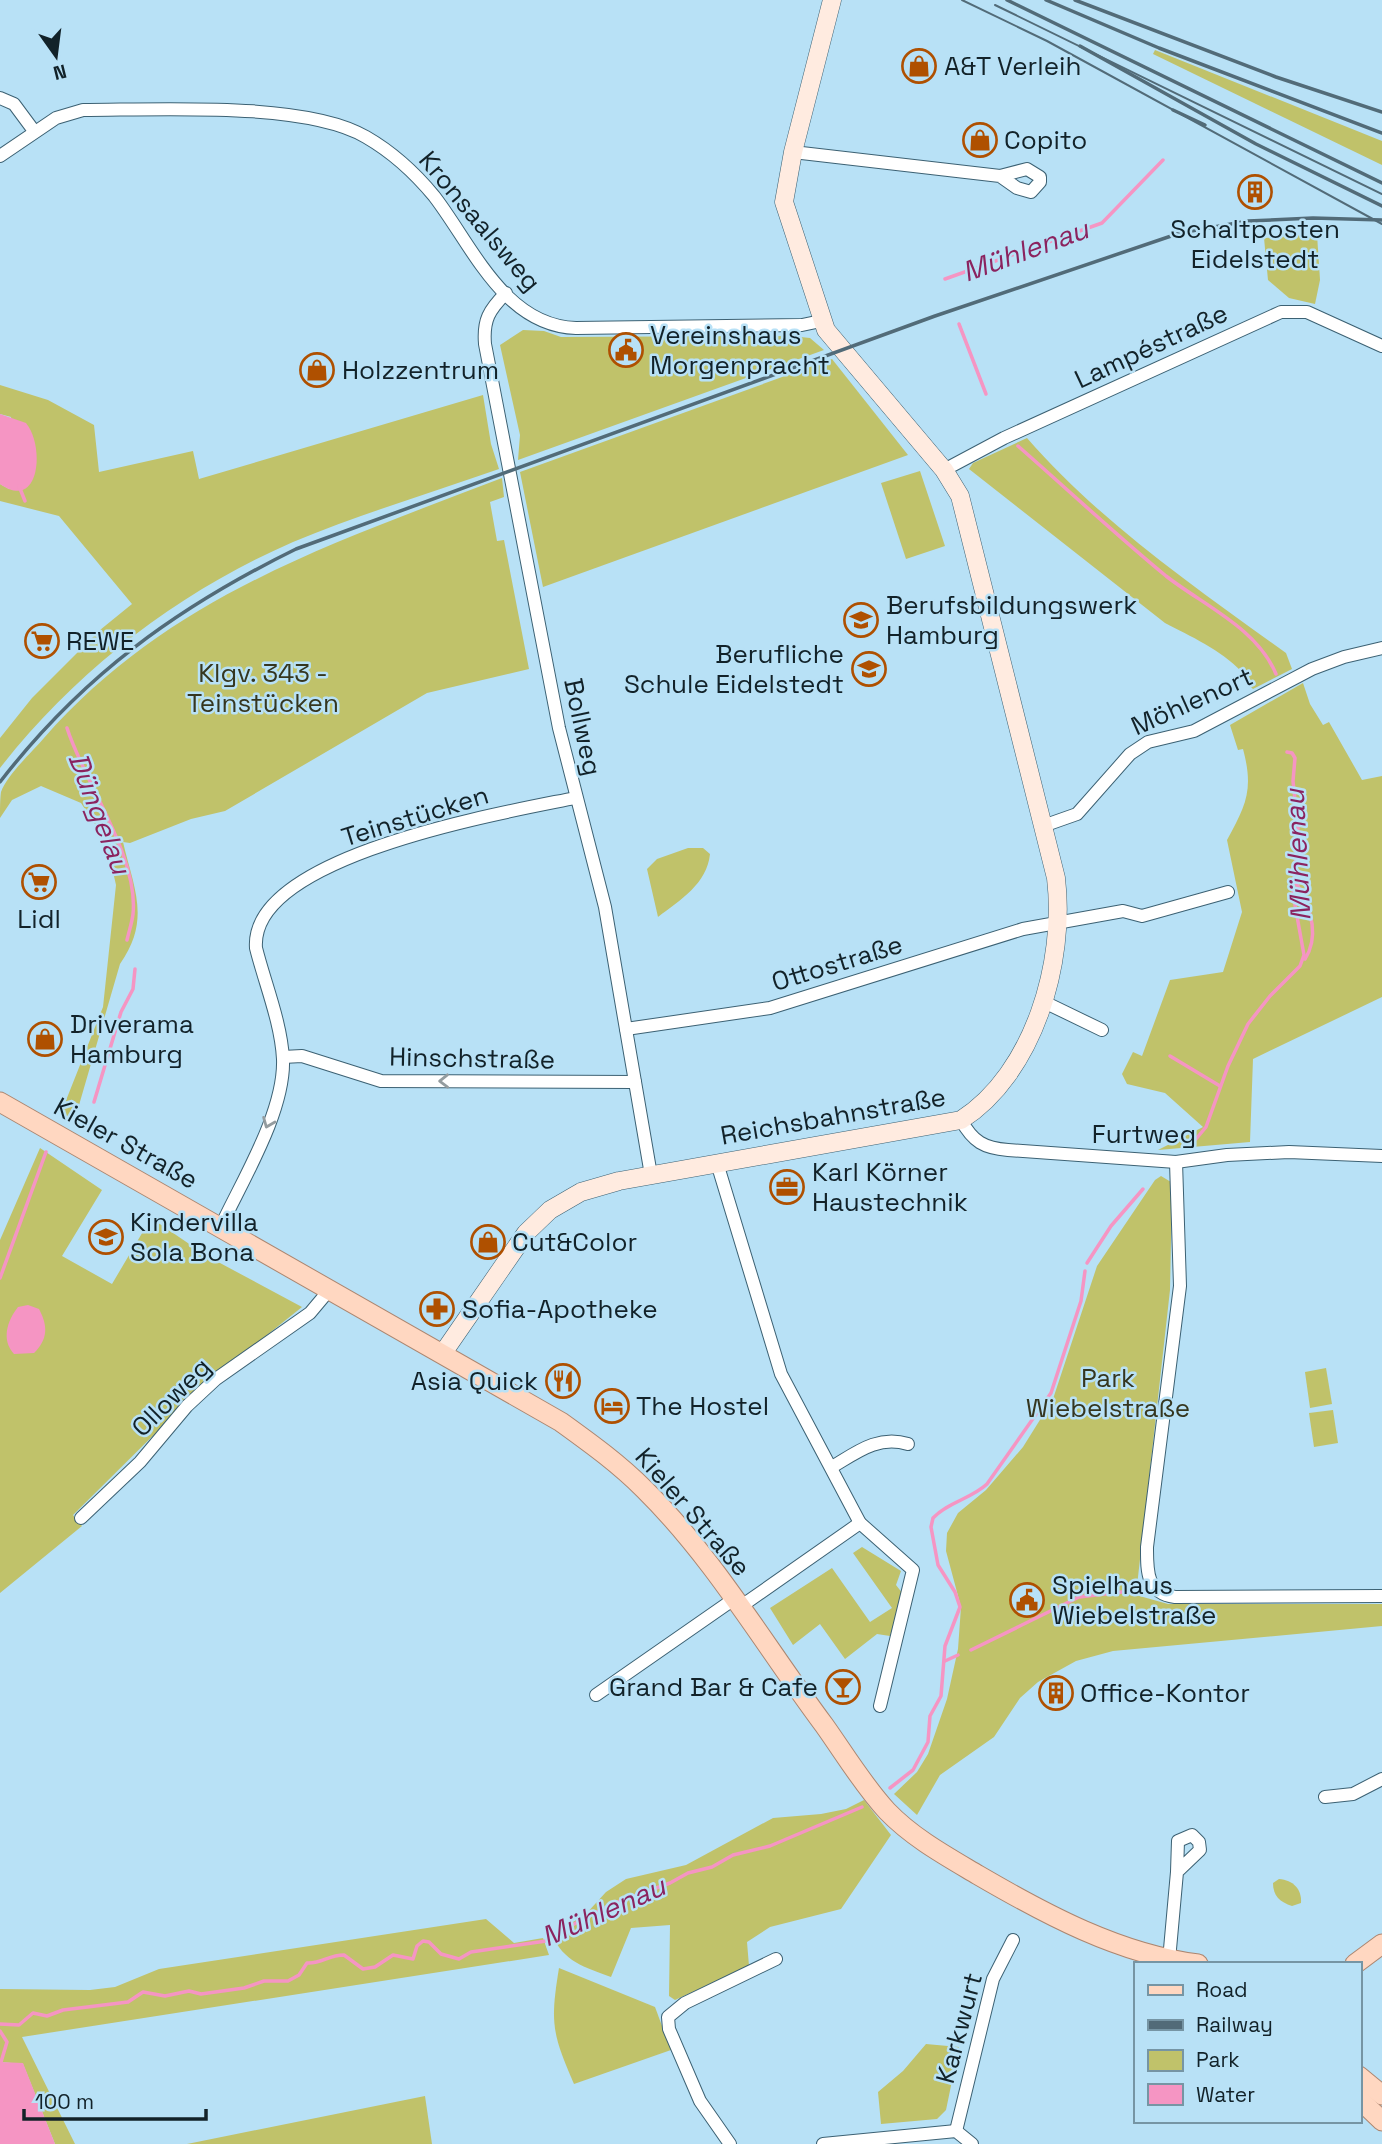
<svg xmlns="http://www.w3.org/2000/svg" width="1382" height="2144" viewBox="0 0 1382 2144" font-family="'Space Grotesk',sans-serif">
<rect width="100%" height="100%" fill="#b8e1f6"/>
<g fill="#c0c26a">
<polygon points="1155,50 1382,141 1382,165 1153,54"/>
<polygon points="1317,234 1320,280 1315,304 1289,298 1268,280 1264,238"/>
<polygon points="523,330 544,331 561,337 791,336 810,338 824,350 518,460 520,435 500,345"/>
<polygon points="832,359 908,455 543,587 520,472"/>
<path d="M0 385 48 400 94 425 99 472 193 451 199 479 483 395 491 444 499 469C431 493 360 514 293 542 178 592 77 670 0 768V738L32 698 100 630 132 604 59 516 0 501V484L9 489 21 488 11 417 0 414Z"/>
<path d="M1027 438C1100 522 1196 588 1286 653L1292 669 1253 689C1247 684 1246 677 1241 671 1221 650 1190 636 1165 623L969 469 973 463Z"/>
<polygon points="920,471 945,546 906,559 881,483"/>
<path d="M502 478 504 497 490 502 497 541 504 540 529 669 427 693 225 811 191 819 130 843 123 842C134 889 151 920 120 964L77 1112 70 1118 61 1113 103 1007 116 885 106 841 81 803 41 786 12 800 0 818C0 811 0 799 1 792 7 775 32 752 44 738 169 596 331 544 502 478Z"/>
<path d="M1303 683 1310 704 1323 725 1329 722 1362 780 1382 776V997L1253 1059 1250 1142 1158 1150 1203 1127 1165 1093 1127 1084 1122 1074 1133 1052 1142 1056 1170 980 1223 972 1242 912 1227 840C1246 805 1254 790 1243 749L1238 750 1230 725Z"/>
<path d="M688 848H703L710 854C707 884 680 900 658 917L647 869 657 859Z"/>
<polygon points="40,1148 102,1190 62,1256 112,1284 151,1218 207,1256 302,1307 201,1388 73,1515 82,1526 0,1593 0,1240"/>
<polygon points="1161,1176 1171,1182 1172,1189 1170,1290 1136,1595 1168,1604 1382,1604 1382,1626 1113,1651 1076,1661 1038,1682 1020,1698 994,1737 940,1775 917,1815 894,1794 917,1772 928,1754 947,1699 958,1649 961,1607 946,1551 947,1533 958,1513 986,1490 1023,1447 1053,1399 1097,1266 1155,1180"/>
<polygon points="1326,1368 1332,1404 1310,1408 1305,1372"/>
<polygon points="1333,1410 1338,1443 1314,1447 1309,1413"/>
<polygon points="862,1547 901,1571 896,1585 903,1594 890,1636 877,1634 845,1659 820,1624 793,1645 770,1608 832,1568 870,1622 892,1608 853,1553"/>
<path d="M864 1800 891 1835 841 1909 770 1927 747 1942 749 1966 675 2000 669 1996 670 1925 631 1928 611 1977C585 1967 563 1962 552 1934L585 1915 606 1892 626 1879 686 1865 773 1818 821 1814 846 1809Z"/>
<path d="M1279 1879C1293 1880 1302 1889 1301 1903L1292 1906C1280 1902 1273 1896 1273 1883Z"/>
<polygon points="486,1919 514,1943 543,1938 549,1955 22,2037 75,2144 55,2144 23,2064 0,2062 0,1989 90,1990 115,1987 159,1969"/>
<path d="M559 1968 655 2007 671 2050 574 2084C552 2033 550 2023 559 1968Z"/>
<polygon points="926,2044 959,2047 946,2110 937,2119 881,2124 878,2092 903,2071"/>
<polygon points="425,2096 432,2144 187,2144"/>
</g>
<g fill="#f595c3">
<path d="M0 414 26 423C45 446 40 512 0 484Z"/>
<path d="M28 1305 39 1309C48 1326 48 1339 34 1353L14 1354C1 1340 7 1321 18 1307Z"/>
<polygon points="0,2062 23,2063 55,2144 0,2144"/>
</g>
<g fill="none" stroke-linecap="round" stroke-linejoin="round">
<g stroke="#f595c3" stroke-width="3.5">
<polyline points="945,279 1102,223 1163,160"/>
<polyline points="959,324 986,394"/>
<path d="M1018 446C1067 489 1115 534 1166 576 1203 605 1257 628 1276 674"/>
<polyline points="19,486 25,501"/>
<path d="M67 728C84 782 139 857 133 914 132 923 129 931 127 940"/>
<path d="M1295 881C1309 904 1321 934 1305 959"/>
<polyline points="1170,1056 1220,1086"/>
<polyline points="94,1102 121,1012 133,989 135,969"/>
<polyline points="1196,1139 1206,1127 1228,1066 1248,1024 1270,996 1300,966 1304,955 1293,894 1298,828 1293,781 1295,758 1292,753 1287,752"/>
<polyline points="1087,1263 1111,1226 1143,1189"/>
<polyline points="0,1278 46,1152"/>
<polyline points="971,1650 1079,1597 1122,1592"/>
<polyline points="945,1661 958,1655"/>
<path d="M890 1788 913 1770 928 1742 930 1716 941 1696 945 1646 960 1607 955 1592 938 1565 931 1527 933 1518C948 1502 971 1499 987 1484L1051 1393 1081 1301 1085 1271"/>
<path d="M0 2024 19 2025 33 2013 47 2016 63 2010 128 2002 143 1992 165 1996 189 1991 201 1994 244 1988 264 1981H288L299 1975 307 1963C322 1964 328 1955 344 1955L363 1969 375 1967 393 1955 413 1959 417 1946 423 1941 429 1942 441 1954 459 1959 471 1952 553 1940 559 1932 612 1904 670 1883 688 1873 712 1867 733 1855 770 1846 862 1807"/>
<polyline points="0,2031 7,2042 1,2062"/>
</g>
<g stroke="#3c6173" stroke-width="14">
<g id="street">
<polyline points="0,98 14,104 34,131"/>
<polyline points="793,152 1000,176 1027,169 1040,177 1040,182 1031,192 1017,188 1000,176"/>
<path d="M0 156 56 118 83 110C155 110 306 101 366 137 392 152 415 173 434 196 472 245 504 326 576 328L802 325 821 321"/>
<path d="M506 293C489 310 483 320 485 344L559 728 605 907 651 1175"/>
<polyline points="944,470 1004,438 1281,312 1307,312 1382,346"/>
<polyline points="1043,826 1077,814 1130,754 1148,742 1194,731 1312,669 1344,657 1382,648"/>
<polyline points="1042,1001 1102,1030"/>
<polyline points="626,1029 770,1008 1023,929 1123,911 1142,916 1228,892"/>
<polyline points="283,1057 302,1056 381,1081 635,1082"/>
<path d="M961 1120C973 1142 984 1148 1008 1150L1176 1162 1227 1155 1289 1152 1382 1156"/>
<path d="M1176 1162 1180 1286 1147 1547C1147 1571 1146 1593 1175 1597L1382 1596"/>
<polyline points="717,1163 781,1374 860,1523 913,1570 880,1706"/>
<path d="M221 1226C243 1179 285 1111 283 1059 281 1022 265 984 256 948 249 855 508 812 575 798"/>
<path d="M832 1467C857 1452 878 1435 908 1444"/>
<polyline points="81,1518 140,1462 187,1406 216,1379 310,1313 331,1288"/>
<polyline points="740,1607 860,1523"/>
<polyline points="596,1695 734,1599"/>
<polyline points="1325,1797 1353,1794 1382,1779"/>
<polyline points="1169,1960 1177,1872 1200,1850 1199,1842 1192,1835 1178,1841 1177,1872"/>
<polyline points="956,2131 993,1979 1013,1940"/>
<polyline points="730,2144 700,2101 669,2029 668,2017 685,2003 776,1959"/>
<polyline points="823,2144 956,2131 972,2144"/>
</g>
</g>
<g stroke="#3c6173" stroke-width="19">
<path id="secondary" d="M443 1353 526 1233 550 1210 581 1192 619 1181 961 1120C1034 1073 1066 962 1056 878L960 496 944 470 826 330 784 202 793 152 832 0"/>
</g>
<g stroke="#ac8670" stroke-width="21">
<g id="primary">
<path d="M0 1102 561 1422C590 1443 618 1463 644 1489 714 1558 765 1646 824 1725 844 1753 863 1785 887 1811 913 1838 946 1856 978 1875 1045 1914 1119 1954 1198 1964"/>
<polyline points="1355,1964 1382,1944"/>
<polyline points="1359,2076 1382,2095"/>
<polyline points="1359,2099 1382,2121"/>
</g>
</g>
<use href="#street" stroke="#fff" stroke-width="12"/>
<use href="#secondary" stroke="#ffebe0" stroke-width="18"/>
<use href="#primary" stroke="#ffd7c1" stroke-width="19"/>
<g stroke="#526b78" stroke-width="2">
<polyline points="962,0 1047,41 1382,224"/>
<polyline points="995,5 1382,194"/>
</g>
<g stroke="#526b78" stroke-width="3.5">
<polyline points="1007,0 1382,183"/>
<polyline points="1046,0 1159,48 1382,133"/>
<polyline points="1075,0 1276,77 1382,112"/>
<polyline points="1080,46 1256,144 1382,206"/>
<polyline points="1173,110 1205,125"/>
<path d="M0 782C82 676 176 608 296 549L935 316 1180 233 1248 221 1313 218 1382 220"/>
</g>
</g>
<defs><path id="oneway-chevron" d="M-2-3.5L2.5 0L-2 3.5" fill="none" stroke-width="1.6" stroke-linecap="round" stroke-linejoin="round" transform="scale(1.75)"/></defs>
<g stroke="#949c9f">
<use href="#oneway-chevron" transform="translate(444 1081) rotate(179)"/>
<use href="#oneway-chevron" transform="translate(268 1123) rotate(112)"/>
</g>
<defs>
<g id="shop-ring" transform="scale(1.75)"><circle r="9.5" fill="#b8e1f6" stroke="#af5000" stroke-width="1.5"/><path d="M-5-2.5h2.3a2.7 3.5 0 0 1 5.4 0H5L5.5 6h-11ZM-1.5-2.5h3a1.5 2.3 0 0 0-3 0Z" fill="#af5000"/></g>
<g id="building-ring" transform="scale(1.75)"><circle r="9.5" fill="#b8e1f6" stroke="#af5000" stroke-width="1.5"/><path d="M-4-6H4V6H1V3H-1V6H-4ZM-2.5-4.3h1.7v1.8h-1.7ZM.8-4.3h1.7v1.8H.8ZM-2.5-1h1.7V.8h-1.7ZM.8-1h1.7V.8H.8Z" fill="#af5000"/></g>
<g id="civic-ring" transform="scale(1.75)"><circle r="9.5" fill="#b8e1f6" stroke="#af5000" stroke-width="1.5"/><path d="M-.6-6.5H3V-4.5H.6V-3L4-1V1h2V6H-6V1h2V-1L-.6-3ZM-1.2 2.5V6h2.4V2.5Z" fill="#af5000"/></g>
<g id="school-ring" transform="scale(1.75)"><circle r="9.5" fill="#b8e1f6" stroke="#af5000" stroke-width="1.5"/><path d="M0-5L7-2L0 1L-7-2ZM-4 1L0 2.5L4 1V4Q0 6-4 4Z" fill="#af5000"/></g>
<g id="supermarket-ring" transform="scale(1.75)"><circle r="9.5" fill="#b8e1f6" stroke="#af5000" stroke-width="1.5"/><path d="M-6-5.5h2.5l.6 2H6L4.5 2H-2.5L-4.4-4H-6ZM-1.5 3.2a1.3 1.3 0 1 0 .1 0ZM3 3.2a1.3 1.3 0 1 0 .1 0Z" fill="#af5000"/></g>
<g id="office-ring" transform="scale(1.75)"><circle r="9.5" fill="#b8e1f6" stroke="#af5000" stroke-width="1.5"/><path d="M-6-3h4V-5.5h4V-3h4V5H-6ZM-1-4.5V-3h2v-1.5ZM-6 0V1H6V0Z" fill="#af5000"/></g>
<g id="pharmacy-ring" transform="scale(1.75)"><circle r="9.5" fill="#b8e1f6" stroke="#af5000" stroke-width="1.5"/><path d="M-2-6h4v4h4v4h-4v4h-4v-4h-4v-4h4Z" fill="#af5000"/></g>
<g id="restaurant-ring" transform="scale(1.75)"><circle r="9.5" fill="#b8e1f6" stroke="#af5000" stroke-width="1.5"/><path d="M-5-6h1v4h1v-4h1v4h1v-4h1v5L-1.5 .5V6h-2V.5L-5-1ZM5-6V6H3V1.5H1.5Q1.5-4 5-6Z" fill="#af5000"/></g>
<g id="hotel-ring" transform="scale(1.75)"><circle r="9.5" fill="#b8e1f6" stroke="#af5000" stroke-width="1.5"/><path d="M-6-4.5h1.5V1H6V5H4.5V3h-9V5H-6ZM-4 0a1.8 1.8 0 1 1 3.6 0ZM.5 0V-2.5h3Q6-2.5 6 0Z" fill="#af5000"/></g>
<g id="bar-ring" transform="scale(1.75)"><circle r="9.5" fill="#b8e1f6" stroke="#af5000" stroke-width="1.5"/><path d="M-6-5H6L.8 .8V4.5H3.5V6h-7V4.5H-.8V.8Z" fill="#af5000"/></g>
</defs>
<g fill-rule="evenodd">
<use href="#shop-ring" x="919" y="66"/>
<use href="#shop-ring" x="980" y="140"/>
<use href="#building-ring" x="1255" y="192"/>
<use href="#civic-ring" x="626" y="350"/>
<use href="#shop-ring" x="317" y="370"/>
<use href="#school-ring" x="861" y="620"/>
<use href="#supermarket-ring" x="42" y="641"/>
<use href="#school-ring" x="869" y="669"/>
<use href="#supermarket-ring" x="39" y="882"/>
<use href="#shop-ring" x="45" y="1039"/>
<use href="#office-ring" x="787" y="1187"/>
<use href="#school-ring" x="106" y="1237"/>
<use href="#shop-ring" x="488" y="1242"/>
<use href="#pharmacy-ring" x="437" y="1309"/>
<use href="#restaurant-ring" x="563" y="1381"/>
<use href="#hotel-ring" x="612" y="1406"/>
<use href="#civic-ring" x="1027" y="1600"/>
<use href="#bar-ring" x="843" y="1687"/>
<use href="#building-ring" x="1056" y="1693"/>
</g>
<g text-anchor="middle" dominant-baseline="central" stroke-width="5" stroke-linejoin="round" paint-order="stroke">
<g font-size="26" fill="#122229" stroke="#b8e1f6" text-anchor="start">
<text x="944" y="66">A&amp;T Verleih</text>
<text x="1004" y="140">Copito</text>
<text x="1255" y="229" text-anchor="middle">Schaltposten<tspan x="1255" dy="30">Eidelstedt</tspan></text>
<text x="650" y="335">Vereinshaus<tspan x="650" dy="30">Morgenpracht</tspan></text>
<text x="342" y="370">Holzzentrum</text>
<text x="886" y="605">Berufsbildungswerk<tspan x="886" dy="30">Hamburg</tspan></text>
<text x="66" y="641">REWE</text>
<text x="844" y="654" text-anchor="end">Berufliche<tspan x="844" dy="30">Schule Eidelstedt</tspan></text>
<text x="39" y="919" text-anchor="middle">Lidl</text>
<text x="70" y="1024">Driverama<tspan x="70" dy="30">Hamburg</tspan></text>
<text x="812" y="1172">Karl Körner<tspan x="812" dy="30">Haustechnik</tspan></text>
<text x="130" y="1222">Kindervilla<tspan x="130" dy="30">Sola Bona</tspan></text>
<text x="512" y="1242">Cut&amp;Color</text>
<text x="462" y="1309">Sofia-Apotheke</text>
<text x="538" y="1381" text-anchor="end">Asia Quick</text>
<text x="636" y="1406">The Hostel</text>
<text x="1052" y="1585">Spielhaus<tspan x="1052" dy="30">Wiebelstraße</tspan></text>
<text x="818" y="1687" text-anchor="end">Grand Bar &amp; Cafe</text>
<text x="1080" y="1693">Office-Kontor</text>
</g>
<g font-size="26" fill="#122229" stroke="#b8e1f6">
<text transform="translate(480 221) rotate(50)">Kronsaalsweg</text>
<text transform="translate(1151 346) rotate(-25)">Lampéstraße</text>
<text transform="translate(1192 701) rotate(-24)">Möhlenort</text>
<text transform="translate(583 727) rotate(78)">Bollweg</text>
<text transform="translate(415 816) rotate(-17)">Teinstücken</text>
<text transform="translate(837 963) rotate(-17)">Ottostraße</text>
<text transform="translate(472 1058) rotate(1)">Hinschstraße</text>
<text transform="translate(833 1116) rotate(-10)">Reichsbahnstraße</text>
<text x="1144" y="1134">Furtweg</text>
<text transform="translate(126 1143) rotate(29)">Kieler Straße</text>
<text transform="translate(171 1397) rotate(-45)">Olloweg</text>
<text transform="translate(693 1512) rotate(49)">Kieler Straße</text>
<text transform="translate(959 2028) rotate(-75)">Karkwurt</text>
</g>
<g font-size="26" fill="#35361f" stroke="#b8e1f6">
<text x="263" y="673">Klgv. 343 -<tspan x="263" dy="30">Teinstücken</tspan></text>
<text x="1108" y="1378">Park<tspan x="1108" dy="30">Wiebelstraße</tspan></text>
</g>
<g font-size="28" font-style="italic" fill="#8b235f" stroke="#b8e1f6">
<text transform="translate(1025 250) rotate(-20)">Mühlenau</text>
<text transform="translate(100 813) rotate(69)">Düngelau</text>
<text transform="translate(1297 855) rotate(-93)">Mühlenau</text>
<text transform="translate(603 1911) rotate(-24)">Mühlenau</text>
</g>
</g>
<rect x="1134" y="1962" width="228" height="161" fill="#b8e1f6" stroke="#7695a4" stroke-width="2"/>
<rect x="1148" y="1985" width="35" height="10" fill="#ffd7c1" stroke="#7695a4" stroke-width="2"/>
<text x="1196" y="1997" font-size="21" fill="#122229">Road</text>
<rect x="1148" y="2020" width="35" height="10" fill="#526b78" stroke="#7695a4" stroke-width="2"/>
<text x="1196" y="2032" font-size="21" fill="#122229">Railway</text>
<rect x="1148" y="2050" width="35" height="21" fill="#c0c26a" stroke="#7695a4" stroke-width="2"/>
<text x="1196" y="2067" font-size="21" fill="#122229">Park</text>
<rect x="1148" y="2084" width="35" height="21" fill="#f595c3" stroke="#7695a4" stroke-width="2"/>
<text x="1196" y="2102" font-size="21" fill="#122229">Water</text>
<g transform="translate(56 56) rotate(166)" stroke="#b8e1f6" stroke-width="5" paint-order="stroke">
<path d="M0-5L12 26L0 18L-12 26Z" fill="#122229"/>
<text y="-10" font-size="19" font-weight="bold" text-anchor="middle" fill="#122229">N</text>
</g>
<path d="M24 2109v10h182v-10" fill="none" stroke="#122229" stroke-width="3.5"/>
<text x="35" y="2109" font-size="21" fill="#122229" stroke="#b8e1f6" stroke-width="5" paint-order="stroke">100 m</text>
</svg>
